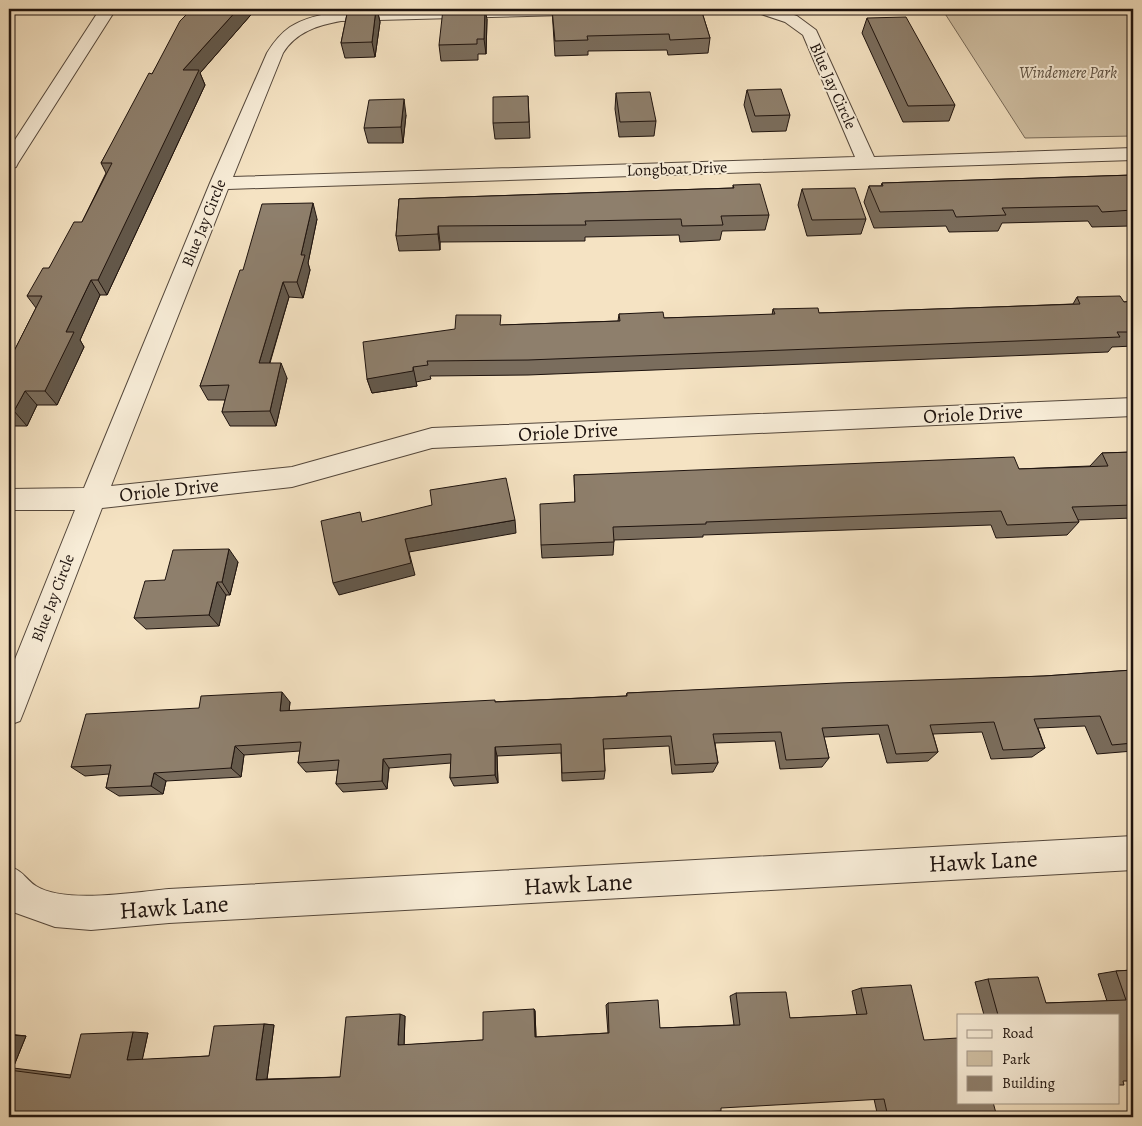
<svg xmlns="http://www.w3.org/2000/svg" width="1142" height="1126" viewBox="0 0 1142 1126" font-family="Alegreya,serif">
<rect width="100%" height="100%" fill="#f5e3c3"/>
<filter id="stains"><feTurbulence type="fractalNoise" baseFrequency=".004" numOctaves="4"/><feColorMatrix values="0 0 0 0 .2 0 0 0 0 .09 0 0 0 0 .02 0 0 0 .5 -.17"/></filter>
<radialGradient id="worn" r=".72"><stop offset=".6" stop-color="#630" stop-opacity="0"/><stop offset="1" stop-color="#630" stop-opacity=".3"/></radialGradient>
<polygon fill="#d0c0a4" stroke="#776a59" points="942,9 1133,9 1133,136 1025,138"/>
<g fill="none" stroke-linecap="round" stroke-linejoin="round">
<g stroke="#54473b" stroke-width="2">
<g id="minor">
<polygon points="100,9 116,9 18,163 16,167 9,169 9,149"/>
<path d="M435 9H612L610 12 604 14 341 21C318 25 296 32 283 53L233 177 855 157 803 35 785 22 755 12 753 9H776L797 16 816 30 874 157 1133 148V160L228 189 111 486 292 467 432 428 1133 398V416L432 448 292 487 102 508 24 711 20 721 9 725V674L75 510H9V489L84 488 210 183 267 53C273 43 280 34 290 27 327 4 393 10 435 9Z"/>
<path d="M1133 836V870L169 923 91 930 55 927 13 912 9 908V866C25 872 25 879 36 886 64 904 136 892 169 889Z"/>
</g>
</g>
<use href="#minor" fill="#f8edd8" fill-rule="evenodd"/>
</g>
<g fill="#7a6d5d" stroke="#1e130e">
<polygon points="192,9 256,9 200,73 205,85 107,295 100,295 80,340 84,347 57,405 37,405 27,426 9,426 9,361 36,308 27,296 49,268 82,222 106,173 101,163 152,74"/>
<polygon points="348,9 377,9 380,22 375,57 345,58 341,43"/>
<polygon points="552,9 701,9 710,38 708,53 668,55 667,50 588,51 588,55 555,56"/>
<polygon points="867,18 955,105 949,121 903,122 862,33"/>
<polygon points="487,19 486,54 478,54 478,60 441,61 439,45"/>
<polygon points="747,90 790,115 786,131 752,132 744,105"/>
<polygon points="616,93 656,121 654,136 619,137 615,109"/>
<polygon points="528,96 530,138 495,139 493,123"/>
<polygon points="406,115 403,143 368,143 364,128"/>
<polygon points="1133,175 1133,221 1130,226 1092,227 1088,221 1002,223 998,231 949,232 946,226 874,228 864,202 869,186 881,186 882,183"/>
<polygon points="733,185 769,215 765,230 722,231 720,240 680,242 679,235 585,237 585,241 440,242 440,250 399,251 396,236 399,199 733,188"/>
<polygon points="802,189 866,219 861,234 807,236 798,205"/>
<polygon points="317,219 308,263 310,270 303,298 289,297 270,363 287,378 276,426 230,426 222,412 225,400 208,400 200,386 243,270"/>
<polygon points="1077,297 1124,302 1133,301 1133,346 1112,347 1108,352 528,375 430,376 431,379 416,382 417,386 372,393 367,379 502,325 618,321 619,314 664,318 772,315 773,309 819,313 995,307 1073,304"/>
<polygon points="1133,452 1133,518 1078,520 1079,522 1067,535 996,538 991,525 703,535 703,537 614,540 613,555 542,558 541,545 575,503 574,475 1019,469 1090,466 1102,453"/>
<polygon points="238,562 230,595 226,595 219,626 146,629 134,618 165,580"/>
<polygon points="1133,670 1133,751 1097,754 1085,726 1038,728 1045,748 1032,757 991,759 982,732 933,734 938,752 928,761 887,763 879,734 824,737 829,758 822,767 780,769 775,741 715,743 718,763 713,772 672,774 669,746 604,749 605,771 604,779 562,781 561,753 497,756 498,783 454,786 450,778 451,763 389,768 387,789 343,792 336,784 338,770 306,772 298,763 300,751 244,755 241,777 166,781 163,794 119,796 106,788 109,774 85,776 71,767 290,702 289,711 626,696 627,693 1044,676"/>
<polygon points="1133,970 1123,1081 1118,1015 984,1015 975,982 988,979 1046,1003 1107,1001 1098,974 1116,971"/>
<polygon points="861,988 924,1040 997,1117 878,1117 874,1099 9,1117 9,1034 26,1036 13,1068 71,1075 148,1033 142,1060 209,1056 264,1024 274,1025 267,1079 340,1077 405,1016 404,1045 483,1040 534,1009 535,1011 536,1037 608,1033 606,1005 608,1003 660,1028 734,1025 730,996 736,993 790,1018 857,1015 852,991"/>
</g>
<g fill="#63594c" stroke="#1e130e">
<polygon points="9,9 14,9 9,16"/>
<polygon points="238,9 256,9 200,73 205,85 107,295 98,280 183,70"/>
<polygon points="376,9 377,9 380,22 375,57 372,42"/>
<polygon points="485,9 487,19 486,54 484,39"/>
<polygon points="404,99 406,115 403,143 401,127"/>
<polygon points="313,203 317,219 308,263 310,270 303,298 297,282 301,255"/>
<polygon points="438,226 440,242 440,250 438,234"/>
<polygon points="91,280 100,295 80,340 84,347 57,405 45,391 66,332"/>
<polygon points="283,282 289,297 265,378 259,363"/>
<polygon points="281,363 287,378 276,426 270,411"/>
<polygon points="413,367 417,386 372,393 367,379"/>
<polygon points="25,391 37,405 27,426 14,411"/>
<polygon points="515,520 516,533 409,552 415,575 339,595 333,583 405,539"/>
<polygon points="229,549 238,562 230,595 222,582"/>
<polygon points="217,582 226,595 219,626 209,615"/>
<polygon points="282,692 290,702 288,721 280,711"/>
<polygon points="235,746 244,755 241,777 231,768"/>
<polygon points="495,747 497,756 498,783 495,775"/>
<polygon points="383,759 389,768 387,789 382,781"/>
<polygon points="154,773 166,781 163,794 151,786"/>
<polygon points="534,1009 535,1011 536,1038 535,1037"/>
<polygon points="400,1014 405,1016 404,1046 398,1045"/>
<polygon points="264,1024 274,1025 267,1079 256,1080"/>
<polygon points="133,1032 148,1033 142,1061 127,1060"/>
<polygon points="9,1035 26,1036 13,1068 9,1068"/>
</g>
<g fill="#8e7f6c" stroke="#1e130e">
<polygon points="192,9 238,9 183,70 199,70 98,280 91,280 66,332 74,332 45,391 25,391 14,411 9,411 9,361 42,296 27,296 43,268 49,268 74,222 82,222 112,163 101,163 149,73 152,74 180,21"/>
<polygon points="348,9 376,9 372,42 341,43"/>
<polygon points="443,9 485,9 484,39 477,39 477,44 439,45"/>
<polygon points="552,9 701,9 710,38 670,40 669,34 587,36 588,40 555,41"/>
<polygon points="906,17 955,105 908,106 867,18"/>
<polygon points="781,89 790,115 755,116 747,90"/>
<polygon points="650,92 656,121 620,122 616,93"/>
<polygon points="528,96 529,122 493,123 493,97"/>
<polygon points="404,99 401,127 364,128 369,100"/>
<polygon points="1133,175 1133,210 1102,212 1098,206 1002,208 1006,215 956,217 953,210 880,212 869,186 883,186 882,183"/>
<polygon points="760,184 769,215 721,216 723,225 682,226 681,219 585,221 586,225 438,226 438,234 396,236 399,199 734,188 733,185"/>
<polygon points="855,188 866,219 812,220 802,189"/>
<polygon points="313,203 301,255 305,255 297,282 283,282 259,363 281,363 270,411 222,412 229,385 200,386 240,270 243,270 262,204"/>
<polygon points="1120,296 1124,302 1133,301 1133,332 1117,332 1120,337 528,360 427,361 428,365 413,367 413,371 367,379 363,342 455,329 456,315 501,315 500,325 620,321 619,314 663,312 664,318 775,314 773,309 818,308 819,313 995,307 1080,304 1077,297"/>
<polygon points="1133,452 1133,505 1072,507 1079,522 1007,525 1001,511 706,522 706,524 613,527 614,542 541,545 540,504 575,502 574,475 1014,457 1019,469 1108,466 1102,453"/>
<polygon points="506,478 515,520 405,539 411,563 333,583 321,521 360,512 362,522 432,505 430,490"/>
<polygon points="229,549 222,582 217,582 209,615 134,618 145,581 165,580 173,550"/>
<polygon points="1133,670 1133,743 1112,745 1100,716 1034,719 1045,748 1003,750 994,722 930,725 938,752 896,754 888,725 822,728 829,758 786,760 781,732 713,734 718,763 675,765 671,736 603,739 605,771 562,773 561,744 495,747 495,775 450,778 451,754 383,759 382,781 336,784 339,760 298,763 301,742 235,746 231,768 154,773 151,786 106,788 111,765 71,767 86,714 199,708 201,696 282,692 280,711 495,700 495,702 627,696 627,693 837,683 1044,676"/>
<polygon points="1133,970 1133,1081 1123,1081 1124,1085 1118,1085 1118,1015 998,1015 988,979 1038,977 1046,1003 1126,1000 1116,971"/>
<polygon points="911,985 924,1040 958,1038 958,1102 993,1102 997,1117 888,1117 884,1099 721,1108 721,1111 597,1117 9,1117 9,1070 70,1078 81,1034 133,1032 127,1060 209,1056 214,1026 264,1024 256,1080 340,1077 346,1017 400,1014 398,1045 483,1040 483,1012 534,1009 535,1037 609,1033 608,1003 658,1000 660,1028 740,1025 736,993 786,992 790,1018 867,1014 861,988"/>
</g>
<g text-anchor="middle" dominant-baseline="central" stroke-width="4" stroke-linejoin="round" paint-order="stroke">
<g font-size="16" font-style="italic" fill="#5c5042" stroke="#f8edd8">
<text x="1068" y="73">Windemere Park</text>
</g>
<g font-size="16" fill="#1e130e" stroke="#f8edd8">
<text transform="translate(833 86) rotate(66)">Blue Jay Circle</text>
<text transform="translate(677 169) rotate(-2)">Longboat Drive</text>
<text transform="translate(204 223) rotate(-68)">Blue Jay Circle</text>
<text transform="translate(53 598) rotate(-69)">Blue Jay Circle</text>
</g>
<g font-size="20" fill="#1e130e" stroke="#f8edd8">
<text transform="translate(973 414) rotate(-3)">Oriole Drive</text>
<text transform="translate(568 432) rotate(-3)">Oriole Drive</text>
<text transform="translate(169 490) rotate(-6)">Oriole Drive</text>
</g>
<g font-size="24" fill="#1e130e" stroke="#f8edd8">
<text transform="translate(983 861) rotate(-3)">Hawk Lane</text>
<text transform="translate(578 884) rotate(-3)">Hawk Lane</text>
<text transform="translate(174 907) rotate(-4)">Hawk Lane</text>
</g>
</g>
<rect width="1142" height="1126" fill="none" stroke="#f5e3c3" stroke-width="30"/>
<rect x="10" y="10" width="1122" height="1106" fill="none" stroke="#1e130e" stroke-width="2.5"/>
<rect x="15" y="15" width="1112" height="1096" fill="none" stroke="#1e130e"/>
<rect x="957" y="1014" width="162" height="90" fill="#f8edd8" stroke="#a19687"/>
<rect x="967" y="1030" width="25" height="8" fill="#f8edd8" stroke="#a19687"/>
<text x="1002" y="1038" font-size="15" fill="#1e130e">Road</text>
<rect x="967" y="1051" width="25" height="15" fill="#d0c0a4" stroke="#a19687"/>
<text x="1002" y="1064" font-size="15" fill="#1e130e">Park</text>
<rect x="967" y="1076" width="25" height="15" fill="#8e7f6c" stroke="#a19687"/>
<text x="1002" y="1088" font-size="15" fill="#1e130e">Building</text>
<rect width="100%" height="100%" filter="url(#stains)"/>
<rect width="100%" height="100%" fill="url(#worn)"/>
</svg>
